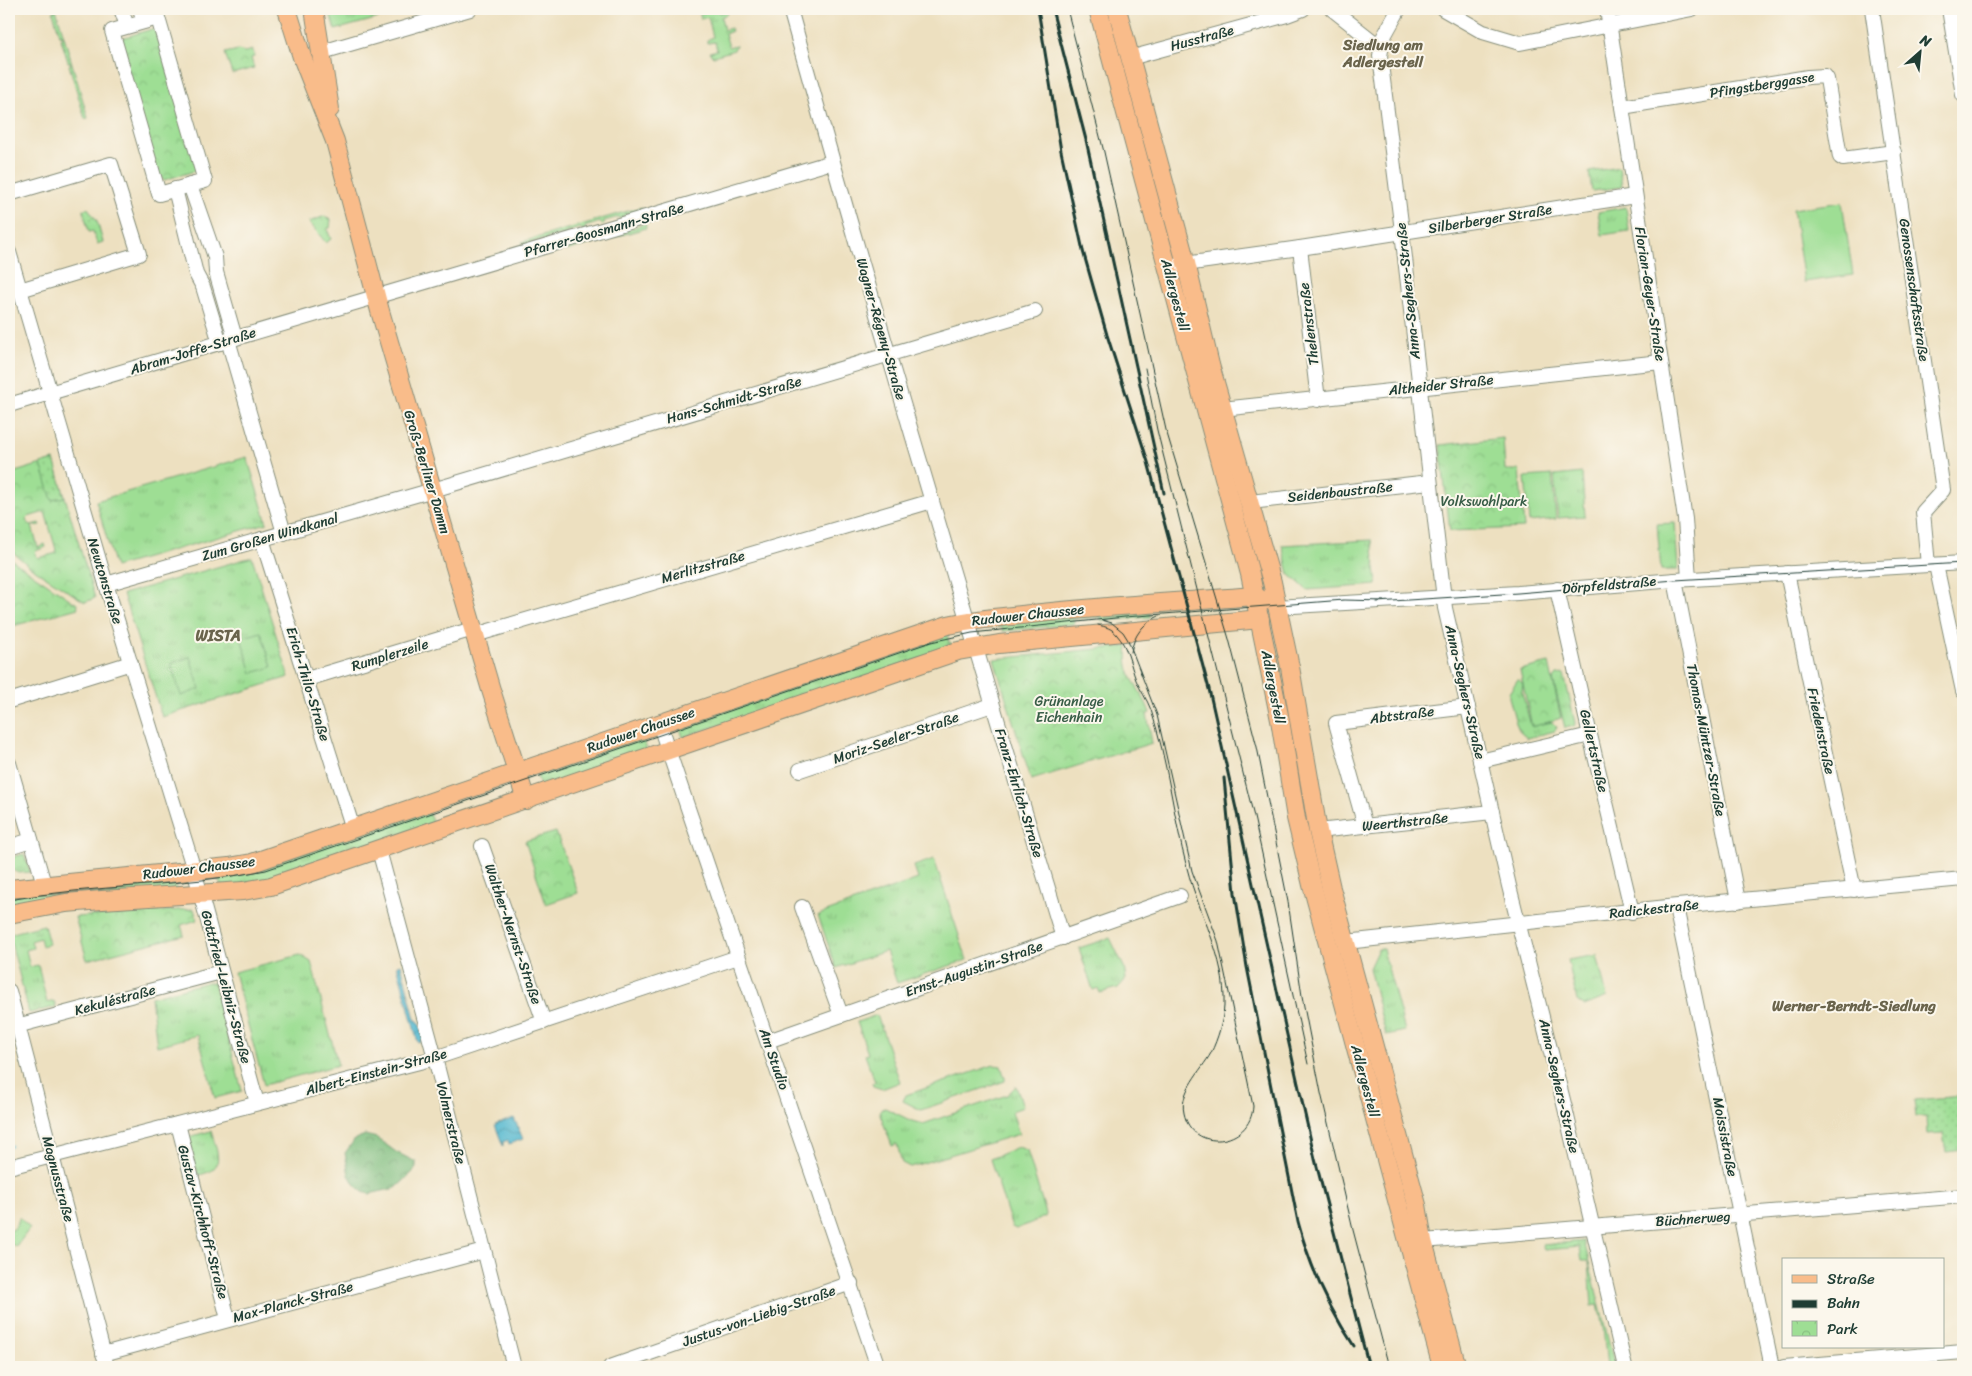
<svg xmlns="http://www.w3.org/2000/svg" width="1972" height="1376" viewBox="0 0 1972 1376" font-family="Sriracha,sans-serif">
<defs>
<pattern id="grass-tufts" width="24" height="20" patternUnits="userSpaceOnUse" patternTransform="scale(1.25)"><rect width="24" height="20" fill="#9ede94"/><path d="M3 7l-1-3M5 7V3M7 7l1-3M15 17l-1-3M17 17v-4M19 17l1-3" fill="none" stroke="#88bf80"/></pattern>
<pattern id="forest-crowns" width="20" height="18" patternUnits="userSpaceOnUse" patternTransform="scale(1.25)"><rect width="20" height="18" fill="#7ebd7e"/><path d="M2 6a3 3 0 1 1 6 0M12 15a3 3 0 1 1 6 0" fill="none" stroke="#679b68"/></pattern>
<pattern id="park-crowns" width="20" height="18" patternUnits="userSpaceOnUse" patternTransform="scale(1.25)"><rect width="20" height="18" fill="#9ede94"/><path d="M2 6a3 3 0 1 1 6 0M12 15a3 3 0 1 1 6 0" fill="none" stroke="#88bf80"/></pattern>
<pattern id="garden-dots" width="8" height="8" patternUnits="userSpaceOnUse" patternTransform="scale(1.25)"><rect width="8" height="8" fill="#9ede94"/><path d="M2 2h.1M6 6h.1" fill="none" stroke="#88bf80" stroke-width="1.8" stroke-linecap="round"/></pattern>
<pattern id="water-waves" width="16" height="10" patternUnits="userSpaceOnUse" patternTransform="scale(1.25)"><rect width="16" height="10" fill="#51b7cf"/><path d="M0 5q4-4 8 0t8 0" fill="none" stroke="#4396a9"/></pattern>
</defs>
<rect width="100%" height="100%" fill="#fbf7ec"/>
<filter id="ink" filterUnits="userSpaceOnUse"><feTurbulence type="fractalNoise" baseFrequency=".02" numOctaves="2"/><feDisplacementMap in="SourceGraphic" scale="10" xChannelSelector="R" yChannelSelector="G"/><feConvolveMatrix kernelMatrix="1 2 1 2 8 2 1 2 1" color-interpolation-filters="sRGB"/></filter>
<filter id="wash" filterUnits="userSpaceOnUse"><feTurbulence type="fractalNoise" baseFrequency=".0096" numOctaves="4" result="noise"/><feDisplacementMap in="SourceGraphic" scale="20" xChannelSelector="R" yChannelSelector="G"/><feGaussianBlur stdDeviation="1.12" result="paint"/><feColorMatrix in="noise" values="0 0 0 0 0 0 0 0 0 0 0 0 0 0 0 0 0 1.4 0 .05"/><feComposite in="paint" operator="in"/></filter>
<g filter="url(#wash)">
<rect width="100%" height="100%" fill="#ede0c0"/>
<g fill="url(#grass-tufts)" stroke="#5e8e64">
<polygon points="55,9 56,9 88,118 85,119 69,65 71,64 70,62 68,62 61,39 63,38 63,35 60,36 53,12 55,11"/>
<polygon points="329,9 412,9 335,30"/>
<polygon points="706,9 719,9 720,13 727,11 727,14 721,17 724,30 731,28 732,31 725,34 729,47 736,45 734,50 714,56 711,55 710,52 717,50 715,42 707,43 707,40 713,37 708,17 701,19 700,14 706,12"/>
<polygon points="1619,167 1622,187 1592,191 1589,172"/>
<polygon points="642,207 642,213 639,214 638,211 623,216 623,219 620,219 619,217 604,221 604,224 602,225 600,222 585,227 585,230 583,231 581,228 566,232 566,235 563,236 562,234 547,238 547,241 544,242 543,239 528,244 528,247 524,248 522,242"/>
<polygon points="1626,207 1629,231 1602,235 1598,212"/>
<polygon points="645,222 646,228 566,251 565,248 642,225"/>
<polygon points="247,457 267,523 115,567 96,501"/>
<polygon points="1582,473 1585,516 1558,518 1554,476"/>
<polygon points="1675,523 1678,570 1661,570 1657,524"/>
<polygon points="1372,540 1377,585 1307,590 1289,574 1282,545"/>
<polygon points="252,557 289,677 162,717 123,594"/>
<polygon points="1149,609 1150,617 1102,621 1101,617 1074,619 1074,624 1003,631 1002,627 998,627 997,624"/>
<polygon points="946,630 949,643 951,643 953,648 683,737 678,722"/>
<polygon points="1564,674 1575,723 1574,726 1565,728 1553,680 1557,675"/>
<polygon points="1518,679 1523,684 1522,692 1531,726 1552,722 1557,727 1555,731 1527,738 1520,732 1516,723 1509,697 1509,693"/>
<polygon points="642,734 648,753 542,790 535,771"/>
<polygon points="427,808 434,827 299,874 222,889 216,873"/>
<polygon points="24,854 30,872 18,873 9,868 9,858"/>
<polygon points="934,859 967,960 897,983 886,951 836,968 818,915 918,879 914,866"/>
<polygon points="174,876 176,891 9,909 9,894"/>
<polygon points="44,925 49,944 42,946 40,938 31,941 33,948 26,950 30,967 38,965 47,1003 54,1001 56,1007 29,1013 9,934"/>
<polygon points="1110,938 1124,967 1126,979 1118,988 1100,993 1098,988 1093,990 1079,948"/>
<polygon points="1378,949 1383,949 1405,1031 1386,1035 1369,968"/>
<polygon points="300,955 311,962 338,1065 264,1085 234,972"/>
<polygon points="1597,955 1607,997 1584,1006 1577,1001 1568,960"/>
<polygon points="208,982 214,983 242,1091 215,1098 198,1035 157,1046 151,997"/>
<polygon points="877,1015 900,1082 882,1089 873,1086 872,1083 875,1082 865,1055 868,1054 857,1022"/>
<polygon points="994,1065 1001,1066 1005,1078 1005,1081 921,1110 903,1101 906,1095"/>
<polygon points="1016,1086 1023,1107 1012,1111 1019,1134 910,1167 902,1163 897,1144 892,1146 879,1111 885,1108 912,1121 923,1124 1007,1095"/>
<path d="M211 1131C217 1152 227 1170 198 1175L188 1137Z"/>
<polygon points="1018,1147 1027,1150 1046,1214 1045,1217 1016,1229 1012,1227 990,1159"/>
<polygon points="19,1217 30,1228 16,1247 9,1242 9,1232 15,1228"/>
<polygon points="1584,1241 1589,1261 1582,1261 1580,1247 1544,1250 1542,1245"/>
<polygon points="1589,1262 1615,1367 1602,1367 1607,1367 1603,1327 1598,1305 1592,1306"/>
</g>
<polygon fill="url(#forest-crowns)" stroke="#4e7d59" points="365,1135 377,1138 396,1152 416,1162 416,1168 413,1172 396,1188 369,1194 363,1192 355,1185 349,1175 345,1153 355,1139"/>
<g fill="url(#park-crowns)" stroke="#5e8e64" fill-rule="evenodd">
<polygon points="152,29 157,33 197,167 195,171 164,180 159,177 118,44 122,38"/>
<polygon points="238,50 245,52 253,50 254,57 251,58 254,68 232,74 225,53"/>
<polygon points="88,208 97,221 103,242 97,244 93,231 89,232 83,210"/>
<polygon points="325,216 326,218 331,219 330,228 327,229 331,239 326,243 309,222"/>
<polygon points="1503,438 1505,470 1519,470 1524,528 1450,531 1440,445"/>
<path d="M54 460 95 598 85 602 29 566 9 549V474ZM45 512 57 553 38 558 35 554 36 551 46 547 45 544 38 548 32 526 40 525 39 523 31 525 26 521 28 517Z"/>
<polygon points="9,558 77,604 78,608 9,627"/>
<path d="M1128 646C1123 677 1141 687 1150 713L1147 714 1152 743 1031 780 994 659Z"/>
<polygon points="1549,663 1561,718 1532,727 1520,670"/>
<polygon points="556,832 578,893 546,904 525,841"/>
<polygon points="194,909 197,920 181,925 184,935 87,960 75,917"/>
</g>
<g fill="url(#garden-dots)" stroke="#5e8e64">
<polygon points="54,460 65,497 52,500 41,464"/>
<polygon points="1963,1096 1963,1150 1946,1152 1943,1133 1927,1134 1926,1117 1916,1117 1914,1100"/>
</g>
<g fill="#9ede94" stroke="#5e8e64">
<polygon points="1842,202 1853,275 1804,282 1793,209"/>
<polygon points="1552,475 1556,519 1529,522 1525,477"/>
<polygon points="261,632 272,667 252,673 241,638"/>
<polygon points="190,657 200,689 181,696 171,663"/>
</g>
<g fill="url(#water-waves)" stroke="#387a82">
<polygon points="401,964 415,1019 419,1022 424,1041 418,1043 397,965"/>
<polygon points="514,1118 523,1139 509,1144 508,1140 503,1142 503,1146 495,1125"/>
</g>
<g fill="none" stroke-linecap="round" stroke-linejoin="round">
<polyline stroke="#51b7cf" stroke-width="3" points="9,1147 11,1146"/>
</g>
</g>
<g filter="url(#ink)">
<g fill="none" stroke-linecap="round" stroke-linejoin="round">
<g stroke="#868e7a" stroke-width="16">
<g id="minor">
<polyline points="121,9 127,26"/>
<polyline points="140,9 144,21"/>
<path d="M790 9C876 320 970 629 1063 938"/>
<polyline points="1332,9 1380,47"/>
<polyline points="1399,9 1383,38 1380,56 1401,223 1445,608 1509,886 1565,1108 1625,1367"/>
<polyline points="1443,9 1483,32 1520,43 1692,9"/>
<polyline points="1607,9 1685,519 1689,579"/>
<polyline points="1872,9 1943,490 1923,512 1928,565"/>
<polyline points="1949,9 1963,95"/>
<polygon points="158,18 205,181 159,194 112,31"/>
<polyline points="322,52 470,9"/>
<polyline points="1130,58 1287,15 1303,9"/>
<polyline points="1622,107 1808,77 1825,76 1827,79 1840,157 1843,159 1894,152"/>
<polyline points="190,185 215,257 216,272 235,338"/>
<polyline points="175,189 196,274 203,287 220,343"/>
<polyline points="9,194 111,164 139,254 20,290"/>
<polyline points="1300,248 1318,400"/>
<polyline points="9,252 106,584 194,870 257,1103"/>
<polyline points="1178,265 1300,248 1635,196"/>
<polyline points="228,340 284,533"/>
<polyline points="9,405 832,162"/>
<polyline points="1222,409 1661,362"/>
<polyline points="1250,502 1430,482"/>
<polyline points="262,539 353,829"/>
<polyline points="1936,565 1963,691"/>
<polyline points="1787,573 1854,890"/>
<polyline points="1675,580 1738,901"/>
<polyline points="106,584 433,490 1035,311"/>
<polyline points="1557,589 1590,735 1632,912"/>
<polyline points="1276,607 1518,593 1675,580 1963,563"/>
<polyline points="475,635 932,501"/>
<polyline points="307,679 473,629"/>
<polyline points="9,701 131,663"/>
<polyline points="659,723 878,1367"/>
<polyline points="1480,761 1590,735"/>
<polyline points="9,763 44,884"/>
<polyline points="800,770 992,705"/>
<polyline points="1365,826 1336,723 1468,707"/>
<polyline points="1318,831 1492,812"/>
<polyline points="482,846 544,1022"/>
<polyline points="9,847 31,840"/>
<polyline points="379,850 435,1058 514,1367"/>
<polyline points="802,907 841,1015"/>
<polyline points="1676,907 1772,1367"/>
<polyline points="1346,942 1667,907 1963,879"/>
<polyline points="9,991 107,1367"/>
<polyline points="9,1028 221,972"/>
<polyline points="768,1041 1180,896"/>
<polyline points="178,1124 228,1319"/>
<polyline points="9,1167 435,1058 738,957"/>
<polyline points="1423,1241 1963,1196"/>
<polyline points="103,1354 484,1251"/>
<polyline points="610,1367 851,1283"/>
<polyline points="1784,1367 1963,1352"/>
</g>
</g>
<g stroke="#868e7a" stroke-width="20">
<g id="major">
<polyline points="287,9 302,57 335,141 380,311 491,690 526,800"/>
<polyline points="314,9 330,109"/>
<polyline points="1098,9 1250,574 1280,720 1296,818 1312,885 1442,1367"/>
<polyline points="1117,9 1186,263 1210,365 1272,582 1290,667 1318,831 1331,888 1417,1205 1423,1241 1457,1367"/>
<path d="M9 889 229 867 252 863 948 625C975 619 1003 617 1031 614 1105 606 1180 602 1255 596L1264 601"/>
<polyline points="9,914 66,903 102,900 243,891 271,886 958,651 999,644 1260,619"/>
</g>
</g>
<use href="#minor" stroke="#fff" stroke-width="14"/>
<use href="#major" stroke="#f9bc8a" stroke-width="18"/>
<g stroke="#1f3d34" stroke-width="1">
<polyline points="1067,9 1104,152 1166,430 1229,639 1257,747 1288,902 1302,996 1321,1093 1353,1230 1389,1367"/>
<polyline points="1145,368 1157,430 1254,817 1308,1064"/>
<polyline points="1377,602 1518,593 1675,580 1963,563"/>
<path d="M1098 625C1106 627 1112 628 1117 635 1128 647 1130 664 1136 680 1140 690 1147 699 1151 710 1168 761 1173 816 1187 868 1199 915 1226 956 1224 1006 1223 1022 1218 1038 1211 1053 1201 1071 1179 1091 1184 1113 1192 1153 1251 1147 1253 1106L1218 941 1192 871 1157 715 1128 640 1123 632 1112 623 1102 620"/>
<path d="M1131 652C1134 635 1143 623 1159 616"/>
<path d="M9 900C94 884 181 888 266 870L931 642 972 633 1125 617 1344 600 1384 601"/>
</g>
<g stroke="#1f3d34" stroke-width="3">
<polyline points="1038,9 1061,151 1083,251 1107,335 1148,462 1209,689 1315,1159 1369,1367"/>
<polyline points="1052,9 1086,140 1164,493"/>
<path d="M1224 778 1235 893 1247 967 1298 1222C1310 1267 1328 1307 1354 1346"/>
</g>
</g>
</g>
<g text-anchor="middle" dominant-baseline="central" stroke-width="4" stroke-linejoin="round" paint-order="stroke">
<g font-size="14" fill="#1f3d34" stroke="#fbf7ec">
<text transform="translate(1202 38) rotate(-15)">Husstraße</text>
<text transform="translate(1762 85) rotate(-9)">Pfingstberggasse</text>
<text transform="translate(1490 219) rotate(-9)">Silberberger Straße</text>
<text transform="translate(604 230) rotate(-16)">Pfarrer-Goosmann-Straße</text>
<text transform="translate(1914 290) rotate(82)">Genossenschaftsstraße</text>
<text transform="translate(1408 291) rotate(-96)">Anna-Seghers-Straße</text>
<text transform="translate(1650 294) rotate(81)">Florian-Geyer-Straße</text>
<text transform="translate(1175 295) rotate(75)">Adlergestell</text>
<text transform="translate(1309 324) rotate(-97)">Thelenstraße</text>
<text transform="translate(881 329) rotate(74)">Wagner-Régeny-Straße</text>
<text transform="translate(193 351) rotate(-17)">Abram-Joffe-Straße</text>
<text transform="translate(1441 385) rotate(-6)">Altheider Straße</text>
<text transform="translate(734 400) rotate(-16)">Hans-Schmidt-Straße</text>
<text transform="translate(427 472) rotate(73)">Groß-Berliner Damm</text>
<text transform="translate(1340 492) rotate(-6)">Seidenbaustraße</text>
<text transform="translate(270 537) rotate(-16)">Zum Großen Windkanal</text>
<text transform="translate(703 567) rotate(-16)">Merlitzstraße</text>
<text transform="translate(105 581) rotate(73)">Newtonstraße</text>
<text transform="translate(1609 585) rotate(-5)">Dörpfeldstraße</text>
<text transform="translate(1028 615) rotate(-6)">Rudower Chaussee</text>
<text transform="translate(390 655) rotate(-17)">Rumplerzeile</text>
<text transform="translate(308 684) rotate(73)">Erich-Thilo-Straße</text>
<text transform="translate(1273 687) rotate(79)">Adlergestell</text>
<text transform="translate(1465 692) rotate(77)">Anna-Seghers-Straße</text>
<text transform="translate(1402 715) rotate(-7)">Abtstraße</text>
<text transform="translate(641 730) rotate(-19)">Rudower Chaussee</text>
<text transform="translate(1821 731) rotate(78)">Friedenstraße</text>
<text transform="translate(896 738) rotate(-19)">Moriz-Seeler-Straße</text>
<text transform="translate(1706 740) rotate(79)">Thomas-Müntzer-Straße</text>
<text transform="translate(1594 751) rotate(77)">Gellertstraße</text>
<text transform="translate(1019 793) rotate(73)">Franz-Ehrlich-Straße</text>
<text transform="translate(1405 822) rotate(-6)">Weerthstraße</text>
<text transform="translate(199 868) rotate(-7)">Rudower Chaussee</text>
<text transform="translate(1654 909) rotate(-6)">Radickestraße</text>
<text transform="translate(513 934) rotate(71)">Walther-Nernst-Straße</text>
<text transform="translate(974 969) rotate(-19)">Ernst-Augustin-Straße</text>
<text transform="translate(226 987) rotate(75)">Gottfried-Leibniz-Straße</text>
<text transform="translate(115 1000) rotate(-15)">Kekuléstraße</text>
<text transform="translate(774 1059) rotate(71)">Am Studio</text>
<text transform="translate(376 1072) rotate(-15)">Albert-Einstein-Straße</text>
<text transform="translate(1365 1081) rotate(75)">Adlergestell</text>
<text transform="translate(1559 1086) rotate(77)">Anna-Seghers-Straße</text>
<text transform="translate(451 1123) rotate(76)">Volmerstraße</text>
<text transform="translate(1725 1137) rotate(79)">Moissistraße</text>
<text transform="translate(58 1179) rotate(75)">Magnusstraße</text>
<text transform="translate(1693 1219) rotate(-4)">Büchnerweg</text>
<text transform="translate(203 1222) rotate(75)">Gustav-Kirchhoff-Straße</text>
<text transform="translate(293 1302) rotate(-15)">Max-Planck-Straße</text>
<text transform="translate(759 1316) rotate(-19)">Justus-von-Liebig-Straße</text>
</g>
<g font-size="14" fill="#385d47" stroke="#fbf7ec">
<text x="1484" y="501">Volkswohlpark</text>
<text x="1069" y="701">Grünanlage<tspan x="1069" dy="16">Eichenhain</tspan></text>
</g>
<g font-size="15" font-weight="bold" fill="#6a644c" stroke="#fbf7ec">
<text x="1383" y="45">Siedlung am<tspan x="1383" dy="17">Adlergestell</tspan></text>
<text x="1854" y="1006">Werner-Berndt-Siedlung</text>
</g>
<g font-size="16" font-weight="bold" fill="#6a644c" stroke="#fbf7ec">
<text x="218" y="635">WISTA</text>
</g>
</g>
<rect width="1972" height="1376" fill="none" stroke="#fbf7ec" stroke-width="30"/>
<rect x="1782" y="1258" width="162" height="90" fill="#fbf7ec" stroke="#a3ada2"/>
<rect x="1792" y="1275" width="25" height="8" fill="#f9bc8a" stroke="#a3ada2"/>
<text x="1827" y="1284" font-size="15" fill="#1f3d34">Straße</text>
<rect x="1792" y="1300" width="25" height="8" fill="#1f3d34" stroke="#a3ada2"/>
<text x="1827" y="1308" font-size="15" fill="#1f3d34">Bahn</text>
<rect x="1792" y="1321" width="25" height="15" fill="url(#park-crowns)" stroke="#a3ada2"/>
<text x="1827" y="1334" font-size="15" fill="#1f3d34">Park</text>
<g transform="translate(1920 52) rotate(27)" stroke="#fbf7ec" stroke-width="4" paint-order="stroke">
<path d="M0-4L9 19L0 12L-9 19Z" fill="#1f3d34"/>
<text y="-8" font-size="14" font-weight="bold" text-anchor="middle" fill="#1f3d34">N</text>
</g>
</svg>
